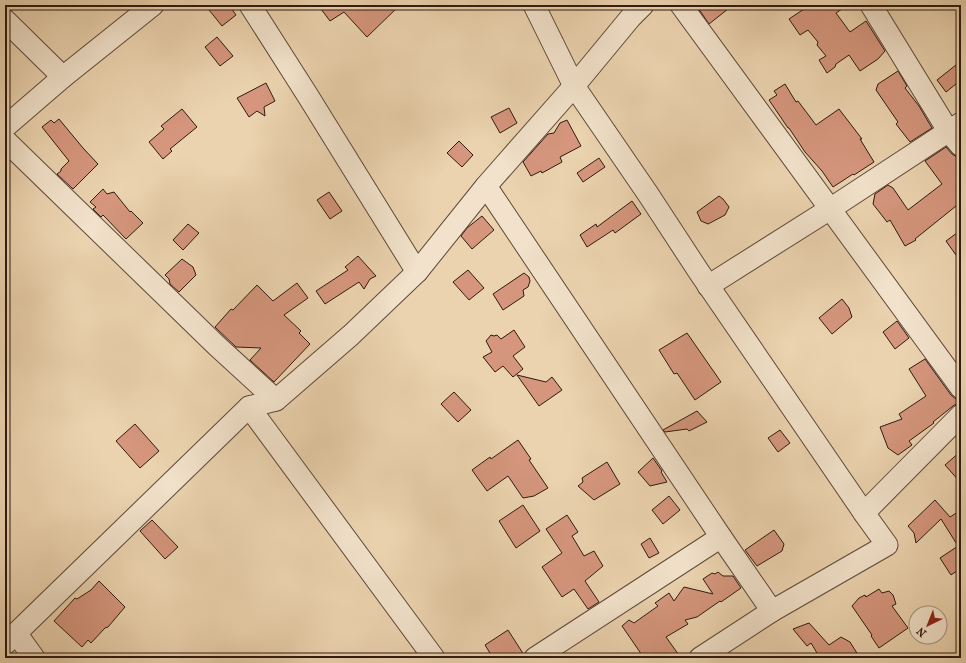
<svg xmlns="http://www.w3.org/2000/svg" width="966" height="663" viewBox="0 0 966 663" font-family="'IM FELL French Canon',serif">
<rect width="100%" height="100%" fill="#ebd3af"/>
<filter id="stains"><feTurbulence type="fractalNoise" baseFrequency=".005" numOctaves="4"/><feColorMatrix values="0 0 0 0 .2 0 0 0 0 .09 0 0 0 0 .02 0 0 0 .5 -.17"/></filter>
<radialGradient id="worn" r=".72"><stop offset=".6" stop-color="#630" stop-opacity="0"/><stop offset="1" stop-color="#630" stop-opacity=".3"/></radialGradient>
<g fill="#d5967d" stroke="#2f1b10">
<polygon points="205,5 229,5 236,15 222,26"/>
<polygon points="318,5 400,5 367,37 344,12 330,21"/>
<polygon points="696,5 733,5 709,24"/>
<polygon points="810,5 848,5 836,13 850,32 866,21 885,51 878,59 860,71 849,55 836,64 835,67 827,73 819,60 826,56 817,45 818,42 808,30 800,35 789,19"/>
<polygon points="217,37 233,56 220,66 205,47"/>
<polygon points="961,61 961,80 946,92 937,80"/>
<polygon points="898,71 907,86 905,88 919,106 932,128 910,142 896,124 898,122 876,90 878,84"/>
<polygon points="266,83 275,101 264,107 265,116 257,111 249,117 237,98"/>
<polygon points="785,84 796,102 798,101 816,125 839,109 862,139 860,139 874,162 854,175 853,174 833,187 822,171 805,152 789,128 788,128 769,100 777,95 774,91"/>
<polygon points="509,108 517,123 500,133 491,117"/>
<polygon points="182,109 197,127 170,149 172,151 163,159 149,142 164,129 161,126"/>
<polygon points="59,119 83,148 98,164 73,189 57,174 61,171 61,169 69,161 42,127 51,120 54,123"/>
<polygon points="567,120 581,146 560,157 562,162 542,173 541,171 531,176 523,162 548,134 554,133 560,123"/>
<polygon points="459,141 473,155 462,167 447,153"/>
<polygon points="946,147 952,154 957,157 961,158 961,202 915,239 916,240 905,246 890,220 887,222 873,204 875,194 888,185 893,188 908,210 942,184 925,161"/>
<polygon points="599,158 605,167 583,182 577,173"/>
<polygon points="103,189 107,194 114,192 130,212 131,211 143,223 126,239 103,215 101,217 93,209 96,207 90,202"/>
<polygon points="329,192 342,211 330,219 317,200"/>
<polygon points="719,196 723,199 729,207 725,215 708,224 701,221 697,212"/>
<polygon points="632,201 641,214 615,233 613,230 587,247 580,235 596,224 597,227"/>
<polygon points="482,216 494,230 472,249 461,236 467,228"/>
<polygon points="188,224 199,233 183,250 173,240"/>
<polygon points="961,230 961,262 946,241"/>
<polygon points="358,256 376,276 370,279 364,289 359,282 325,304 316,291 348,270 345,267"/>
<polygon points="182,259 193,267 196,275 179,292 170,284 169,279 165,275"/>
<polygon points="468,270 484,288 469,300 453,282"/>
<polygon points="524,273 529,277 530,281 528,287 523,290 524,296 503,310 493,294"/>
<polygon points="297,283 308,298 284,315 301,331 299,333 310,344 274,382 250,360 261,348 236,347 215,327 231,309 233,310 257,285 273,301"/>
<polygon points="842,299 849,308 852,317 832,334 819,318"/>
<polygon points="897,321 909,338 895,349 883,332"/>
<polygon points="514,330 525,347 513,356 523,369 513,377 503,366 495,372 483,357 492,352 486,341 491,335 494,336 497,335 501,339"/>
<polygon points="687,333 721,382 695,400 677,373 674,374 659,350"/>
<polygon points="925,359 951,395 956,399 961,400 961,401 953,406 933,422 934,423 909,441 912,445 898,455 888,448 880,427 902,419 899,414 926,396 909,369"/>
<polygon points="517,375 546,382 552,377 562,390 539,406"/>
<polygon points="454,392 471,410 458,422 441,404"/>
<polygon points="697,411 707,422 689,431 687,429 665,432 663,430"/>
<polygon points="135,424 159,451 140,468 116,441"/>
<polygon points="780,430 790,443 778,452 768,438"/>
<polygon points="518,440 531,459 529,460 548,488 534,496 523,498 508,476 487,491 472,470 490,457 491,459"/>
<polygon points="961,451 961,483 945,465"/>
<polygon points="653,458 662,471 661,472 667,482 650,486 638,472"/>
<polygon points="607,462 620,484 594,500 578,486 583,482 582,478"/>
<polygon points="669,496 680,510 663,524 652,510"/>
<polygon points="935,500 950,517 961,510 961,568 951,575 940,558 958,546 941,519 916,543 914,533 908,526"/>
<polygon points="523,505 540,531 516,548 499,521"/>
<polygon points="567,515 578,532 572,536 584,556 594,551 603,566 585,581 599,602 588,609 574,589 562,597 542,567 562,553 546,529"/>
<polygon points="152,520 178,547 165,559 140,531"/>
<polygon points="774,530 784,544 782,551 757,566 745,550"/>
<polygon points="650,538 659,553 649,558 641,544"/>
<polygon points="718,572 723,576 733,576 741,588 721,602 720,601 697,617 685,620 688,624 666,637 681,658 644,658 622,626 629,620 634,623 658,606 655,603 669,593 674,601 684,587 713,594 703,579 712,573 715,574"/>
<polygon points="99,581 125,607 108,627 105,628 91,643 88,640 82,647 54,621 75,598 77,599 91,590"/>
<polygon points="879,589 882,593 889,591 893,595 896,604 892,606 908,628 879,648 871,636 872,635 852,606 859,598 865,595 866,597"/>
<polygon points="809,623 829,645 841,637 850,642 860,658 820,658 811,643 807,646 793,629"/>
<polygon points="508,630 524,655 523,658 493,658 485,645"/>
</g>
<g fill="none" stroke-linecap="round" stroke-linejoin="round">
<g stroke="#5e4938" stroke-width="23">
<g id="minor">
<polyline points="250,5 308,96 417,272"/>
<polyline points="534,5 574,86 648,194 699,272 864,513 887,545 772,611 700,658"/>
<polyline points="681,5 961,388"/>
<polyline points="871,5 949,132 961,146"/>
<polyline points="5,20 63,77 5,127"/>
<polyline points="63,77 153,5"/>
<polyline points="5,140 217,346 276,400"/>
<polyline points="486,186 721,537 772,611"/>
<polyline points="708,286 830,209 961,123"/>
<polyline points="249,407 434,658"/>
<polyline points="864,513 961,415"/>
<polyline points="16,633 34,658"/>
<polyline points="5,644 249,407 276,400 351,335 417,272 486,186 574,86 631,17 643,5"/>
<polyline points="535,658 721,537"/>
</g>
</g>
<use href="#minor" stroke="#f2e2cb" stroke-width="21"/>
</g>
<rect width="966" height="663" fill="none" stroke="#ebd3af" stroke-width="20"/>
<rect x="6" y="6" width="954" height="651" fill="none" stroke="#2f1b10" stroke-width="2"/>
<rect x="10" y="10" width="946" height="643" fill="none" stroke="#2f1b10"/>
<g transform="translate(928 625) rotate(223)"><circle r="19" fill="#f2e2cb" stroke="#a49280"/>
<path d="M0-3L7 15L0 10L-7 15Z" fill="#8f2418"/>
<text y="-6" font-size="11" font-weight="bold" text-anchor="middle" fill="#2f1b10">N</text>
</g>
<rect width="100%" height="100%" filter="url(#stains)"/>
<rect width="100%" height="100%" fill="url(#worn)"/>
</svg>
